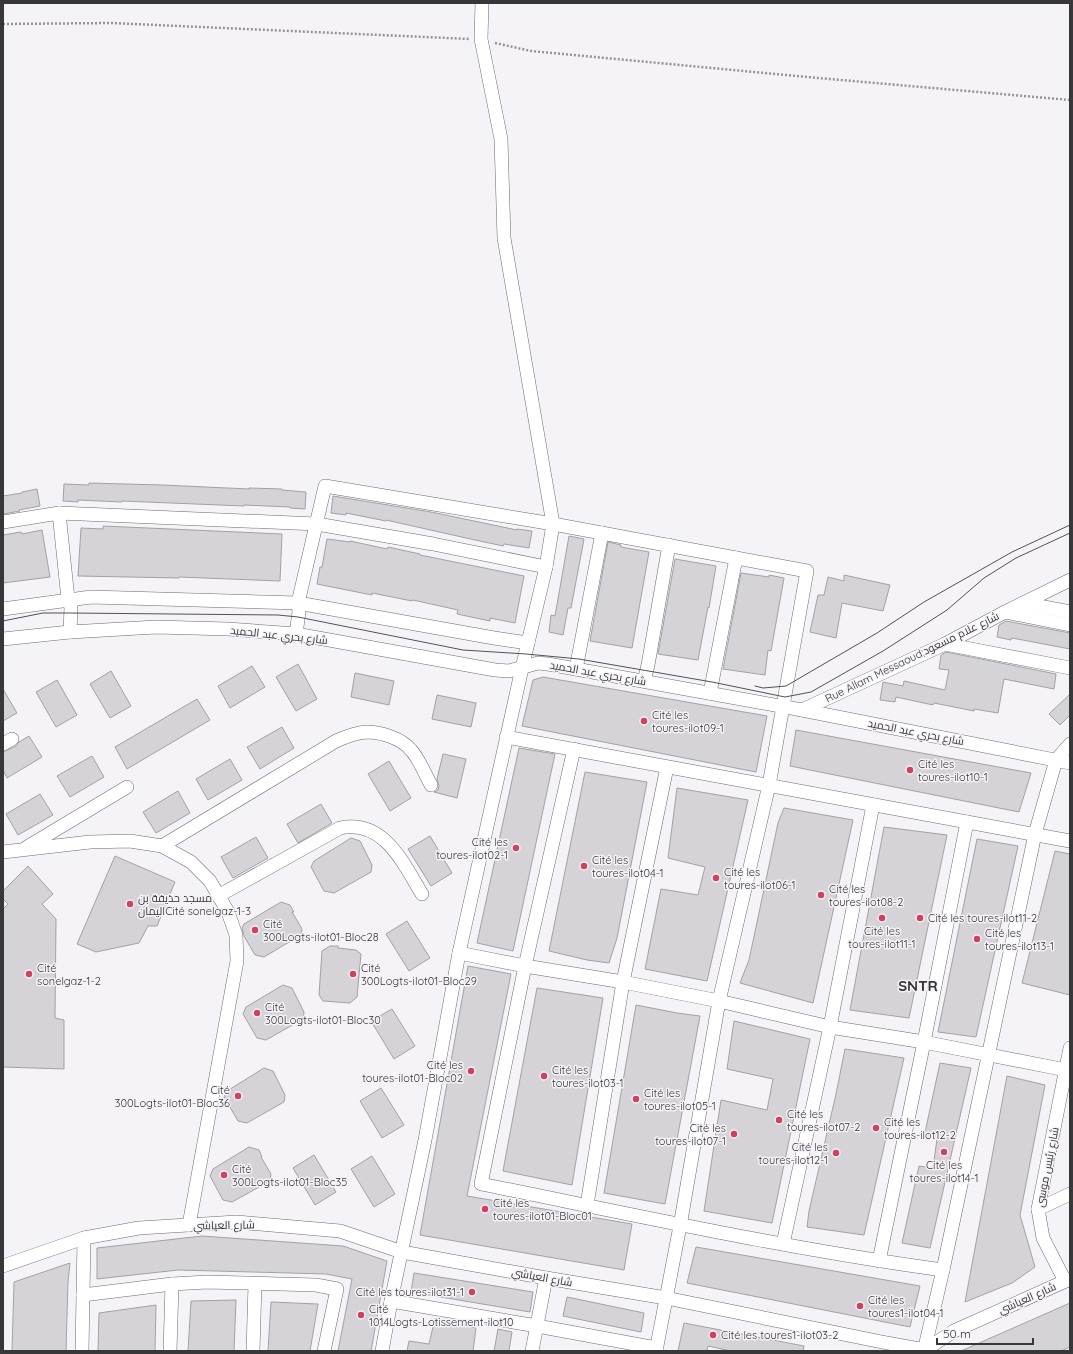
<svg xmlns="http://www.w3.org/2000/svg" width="1073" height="1354" viewBox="0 0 1073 1354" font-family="Quicksand,Cairo,sans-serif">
<rect width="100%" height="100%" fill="#f5f3f8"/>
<g fill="#d6d3d8" stroke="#a3a1a6">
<polygon points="89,483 162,485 249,489 249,488 282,489 282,490 306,492 305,509 290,508 290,507 244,505 244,506 122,501 122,502 78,500 78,502 63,501 64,484 89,485"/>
<polygon points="37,489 40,506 19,510 20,511 3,514 3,496 22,493 22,492"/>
<polygon points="333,496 431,512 517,530 517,529 532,531 529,548 504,544 503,546 466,538 386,520 386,521 346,513 346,515 331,513"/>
<polygon points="103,526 282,534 280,581 179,577 179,578 78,576 81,528 103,529"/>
<polygon points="42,530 50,577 3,583 3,535 21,532 22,534"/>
<polygon points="569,536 584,539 571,608 568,608 563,635 549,632 551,615 555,616"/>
<polygon points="327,539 350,542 350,541 387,549 388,547 420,554 420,555 524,576 515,623 490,618 490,621 457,614 458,610 413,600 412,601 372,593 372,595 317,584 320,567 322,567"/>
<polygon points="608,542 621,545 621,547 649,552 632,648 590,641"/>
<polygon points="675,559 716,566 709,608 708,607 698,660 658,654"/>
<polygon points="741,573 769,577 769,575 784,578 771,651 768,650 765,675 723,669"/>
<polygon points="844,575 890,585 883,611 842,603 836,638 810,632 818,595 824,595 828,577 844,581"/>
<polygon points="1006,621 1070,633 1070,649 1012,638 1011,640 997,637 999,625"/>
<polygon points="946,652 1056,674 1054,689 1004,679 998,713 974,709 974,711 934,703 933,705 896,697 895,702 880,700 883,682 903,686 904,681 945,690 949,670 939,669 941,655"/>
<polygon points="298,664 317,699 296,711 276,677"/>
<polygon points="252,666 265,687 230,708 218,686"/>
<polygon points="111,671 131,706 110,718 90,684"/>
<polygon points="355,673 394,681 389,705 351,697"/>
<polygon points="543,677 767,716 756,772 522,726 533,680"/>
<polygon points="57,680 77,715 56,727 36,692"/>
<polygon points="3,689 17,713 3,721"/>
<polygon points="1070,694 1070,715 1060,725 1049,714"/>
<polygon points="437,695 476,703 471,727 432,719"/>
<polygon points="197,699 210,720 127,769 115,747"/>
<polygon points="282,727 294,748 260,769 247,747"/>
<polygon points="796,730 1031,773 1019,812 790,766"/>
<polygon points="29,736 42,757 7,778 3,770 3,752 16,746 19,742"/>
<polygon points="519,748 555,754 513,951 477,943"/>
<polygon points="443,754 466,759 457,798 434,792 438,790 439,786 437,779"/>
<polygon points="92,756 104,777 70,797 57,776"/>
<polygon points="230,759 242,780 208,800 196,779"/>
<polygon points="389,761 411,798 390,811 368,774"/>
<polygon points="585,772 647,782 617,938 609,963 587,960 549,951"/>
<polygon points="677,788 748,800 707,981 645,969 661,889 698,895 705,867 668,858"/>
<polygon points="178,791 190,813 156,833 143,812"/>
<polygon points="40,794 53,815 18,835 6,814"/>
<polygon points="321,804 332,823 298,843 287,824"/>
<polygon points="784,808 853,820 813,1003 740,983 749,960 778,823"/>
<polygon points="884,827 947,835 909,1018 850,1010"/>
<polygon points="430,836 452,873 431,886 408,849"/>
<polygon points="256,837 268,858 233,878 221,857"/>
<polygon points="351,838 360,841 372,865 371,872 334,893 324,891 311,867 314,861"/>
<polygon points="977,839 1018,846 976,1037 938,1032"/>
<polygon points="1055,851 1070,854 1070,995 1022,983"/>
<polygon points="115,856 175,882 157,926 148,926 139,943 96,952 77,944"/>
<polygon points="28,866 53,894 42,904 56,919 55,1018 64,1020 64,1069 3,1067 3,909 8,904 3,899 3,891"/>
<polygon points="281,902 290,905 294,912 292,912 302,929 301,935 264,957 255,955 244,936 242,928 244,924"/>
<polygon points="407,921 430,958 409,971 386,934"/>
<polygon points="330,946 338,946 338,948 356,950 361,954 357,997 350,1003 323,1001 319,995 322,951"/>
<polygon points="468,966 511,974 467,1196 632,1224 624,1270 420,1235"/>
<polygon points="283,985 292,988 304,1012 303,1019 266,1040 257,1038 243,1014 246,1007"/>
<polygon points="537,988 603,998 572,1185 503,1171"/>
<polygon points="636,1005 677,1013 700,1016 665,1204 604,1193"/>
<polygon points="392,1009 415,1046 394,1059 371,1021"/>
<polygon points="734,1021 810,1039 772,1223 704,1211 721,1100 767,1110 773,1079 727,1069"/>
<polygon points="845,1049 904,1058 864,1235 807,1227 809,1211 836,1094"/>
<polygon points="940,1063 971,1068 930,1248 902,1243 919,1166 933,1168 937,1139 924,1137"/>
<polygon points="264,1068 273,1071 285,1095 284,1102 247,1123 238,1121 224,1097 227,1091"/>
<polygon points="1007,1076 1045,1085 1020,1215 1035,1267 1012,1283 965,1302"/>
<polygon points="381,1088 404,1125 382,1138 360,1101"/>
<polygon points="249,1147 259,1150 262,1157 261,1157 271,1174 270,1181 232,1202 223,1200 210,1176 213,1169"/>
<polygon points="314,1155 336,1192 315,1205 293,1168"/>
<polygon points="372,1156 395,1194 374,1207 351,1169"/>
<polygon points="202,1236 343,1246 387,1261 371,1351 338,1351 352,1279 326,1274 178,1270 97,1279 97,1248"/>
<polygon points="696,1247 920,1286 910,1327 687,1283"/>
<polygon points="70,1263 68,1282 66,1351 12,1351 14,1282"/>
<polygon points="414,1273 533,1292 530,1312 411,1292"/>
<polygon points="567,1297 644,1313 641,1332 563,1316"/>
<polygon points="236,1300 234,1351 188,1351 191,1301"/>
<polygon points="271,1302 318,1304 310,1351 268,1351"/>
<polygon points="1070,1303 1070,1347 1061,1351 961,1351"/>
<polygon points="156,1305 155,1351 98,1351 99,1313"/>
<polygon points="435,1318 476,1328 473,1351 407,1351 409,1341 429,1344"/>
<polygon points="684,1323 804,1346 803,1351 731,1351 708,1346 707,1351 678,1351"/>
<polygon points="498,1329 512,1332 509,1351 494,1351"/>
</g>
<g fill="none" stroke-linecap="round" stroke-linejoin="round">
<g stroke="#6c6a6f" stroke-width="14">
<g id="minor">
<polyline points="59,513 68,599 71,607 70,632"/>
<polyline points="3,522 59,513 317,524 433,544 546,567"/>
<polyline points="1023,603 1070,612"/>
<polyline points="3,609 91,597 298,603 494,638 528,643"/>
<polyline points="1005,612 1070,580"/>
<polyline points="296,634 299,612 298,603 325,486 553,524 807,571 769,785 719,1001 680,1226 656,1351"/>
<polyline points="3,639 70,632 156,627 228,629 296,634 495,670 509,671 538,663 548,664 802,710 1070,763"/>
<polyline points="945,644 1070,668"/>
<polyline points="576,669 602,533"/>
<polyline points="644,681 648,665 669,545"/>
<polyline points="710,693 736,558"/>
<polyline points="802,710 945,644 1005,612 1070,625"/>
<polyline points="506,737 1070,841"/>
<polyline points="3,744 12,739"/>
<path d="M574 749 525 966 481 1184C635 1215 787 1249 943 1270"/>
<path d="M162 846 336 741C345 737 355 733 366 732 381 732 401 738 411 750 418 757 426 776 431 785"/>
<polyline points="27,847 127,787"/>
<polyline points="3,852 90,842 130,841 162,846 191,862 210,881 228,912 236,935 237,961 189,1225"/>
<path d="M218 896 340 828C384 819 403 863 422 894"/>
<polyline points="459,953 525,966 623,982 719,1001 830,1027 924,1042 1066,1070"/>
<polyline points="587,1205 623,982 667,767"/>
<polyline points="1038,1209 1070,1194"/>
<polyline points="783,1244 830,1027 873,805"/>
<polyline points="879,1261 924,1042 967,822"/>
<polyline points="3,1266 84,1238 139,1228 237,1222 340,1231 402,1252 546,1278 666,1298 882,1342 925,1350 954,1331 1070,1279"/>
<polyline points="1065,1281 1043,1238 1038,1209 1070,1048"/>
<polyline points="83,1295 172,1284 207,1282 316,1285 337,1289 324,1351"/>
<polyline points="391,1301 537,1326 656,1348"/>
<polyline points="82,1351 84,1238"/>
<polyline points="170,1351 172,1284"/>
<polyline points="253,1351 255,1284"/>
<polyline points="382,1351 391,1301 425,1140 459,953 522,668 546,567 553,524 504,238 501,139 481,39 482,3"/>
<polyline points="532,1351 546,1278"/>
<polyline points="924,1351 943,1270 1035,834 1056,760 1070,744"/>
</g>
</g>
<g stroke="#959397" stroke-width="2.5" stroke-dasharray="2 2" stroke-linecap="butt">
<polyline points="3,24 111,23 470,39"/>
<polyline points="495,43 531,51 818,78 1070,100"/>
</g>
<use href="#minor" stroke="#fff" stroke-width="13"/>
<g stroke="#535154" stroke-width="1">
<polyline points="3,621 43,613 70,613 278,615 298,617 463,650 526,654 579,659 712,682 785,697 811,692 883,651 947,610 984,578 1016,558 1070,533"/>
<polyline points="755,686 763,688 786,686 877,633 924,602 1012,552 1070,525"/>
</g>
</g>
<g fill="#d1415d" stroke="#f5f3f8" stroke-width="1.5">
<circle cx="644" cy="721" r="4"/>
<circle cx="910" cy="770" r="4"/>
<circle cx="516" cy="848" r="4"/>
<circle cx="584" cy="866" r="4"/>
<circle cx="716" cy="878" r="4"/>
<circle cx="821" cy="895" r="4"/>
<circle cx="130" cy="904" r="4"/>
<circle cx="882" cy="918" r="4"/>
<circle cx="920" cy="918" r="4"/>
<circle cx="255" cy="930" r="4"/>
<circle cx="977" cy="939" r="4"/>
<circle cx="29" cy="974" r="4"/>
<circle cx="353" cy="974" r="4"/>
<circle cx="257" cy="1013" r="4"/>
<circle cx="471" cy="1071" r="4"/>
<circle cx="544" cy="1076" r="4"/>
<circle cx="238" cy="1096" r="4"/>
<circle cx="636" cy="1099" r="4"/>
<circle cx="779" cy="1120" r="4"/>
<circle cx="876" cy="1128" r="4"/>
<circle cx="734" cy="1134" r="4"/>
<circle cx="944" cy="1152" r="4"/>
<circle cx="836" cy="1153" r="4"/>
<circle cx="224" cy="1175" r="4"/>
<circle cx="485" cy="1209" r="4"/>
<circle cx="472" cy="1292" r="4"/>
<circle cx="860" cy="1306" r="4"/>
<circle cx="361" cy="1315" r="4"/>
<circle cx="713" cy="1335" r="4"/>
</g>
<g text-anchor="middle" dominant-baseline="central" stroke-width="3" stroke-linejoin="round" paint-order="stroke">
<g font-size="11" fill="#373638" stroke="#f5f3f8">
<text transform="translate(279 635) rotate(6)">شارع بحري عبد الحميد</text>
<text transform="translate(912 657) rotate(-26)">Rue Allam Messaoud;شارع علام مسعود</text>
<text transform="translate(598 673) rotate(10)">شارع بحري عبد الحميد</text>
<text transform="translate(916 732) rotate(11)">شارع بحري عبد الحميد</text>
<text transform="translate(1047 1167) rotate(-79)">شارع رئيس موسى</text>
<text transform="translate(224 1225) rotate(-1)">شارع العياشي</text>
<text transform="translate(542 1277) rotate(10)">شارع العياشي</text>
<text transform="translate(1027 1298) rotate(-24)">شارع العياشي</text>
</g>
<g font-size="11" fill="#373638" stroke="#f5f3f8" text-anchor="start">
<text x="652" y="715">Cité les<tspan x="652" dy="13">toures-ilot09-1</tspan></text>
<text x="918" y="764">Cité les<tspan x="918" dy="13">toures-ilot10-1</tspan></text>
<text x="508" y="842" text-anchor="end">Cité les<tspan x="508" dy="13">toures-ilot02-1</tspan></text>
<text x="592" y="860">Cité les<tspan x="592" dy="13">toures-ilot04-1</tspan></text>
<text x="724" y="872">Cité les<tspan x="724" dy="13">toures-ilot06-1</tspan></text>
<text x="829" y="889">Cité les<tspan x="829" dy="13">toures-ilot08-2</tspan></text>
<text x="138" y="898">مسجد حذيفة بن<tspan x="138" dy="13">اليمانCité sonelgaz-1-3</tspan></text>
<text x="928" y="918">Cité les toures-ilot11-2</text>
<text x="263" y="924">Cité<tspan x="263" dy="13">300Logts-ilot01-Bloc28</tspan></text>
<text x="882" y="931" text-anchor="middle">Cité les<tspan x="882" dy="13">toures-ilot11-1</tspan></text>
<text x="985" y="933">Cité les<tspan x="985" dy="13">toures-ilot13-1</tspan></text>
<text x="37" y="968">Cité<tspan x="37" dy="13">sonelgaz-1-2</tspan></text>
<text x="361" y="968">Cité<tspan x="361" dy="13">300Logts-ilot01-Bloc29</tspan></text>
<text x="265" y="1007">Cité<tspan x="265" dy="13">300Logts-ilot01-Bloc30</tspan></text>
<text x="463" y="1065" text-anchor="end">Cité les<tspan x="463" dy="13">toures-ilot01-Bloc02</tspan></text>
<text x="552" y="1070">Cité les<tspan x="552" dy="13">toures-ilot03-1</tspan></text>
<text x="230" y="1090" text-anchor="end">Cité<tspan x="230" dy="13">300Logts-ilot01-Bloc36</tspan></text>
<text x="644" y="1093">Cité les<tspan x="644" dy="13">toures-ilot05-1</tspan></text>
<text x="787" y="1114">Cité les<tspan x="787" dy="13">toures-ilot07-2</tspan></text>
<text x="884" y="1122">Cité les<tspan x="884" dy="13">toures-ilot12-2</tspan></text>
<text x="726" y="1128" text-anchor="end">Cité les<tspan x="726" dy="13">toures-ilot07-1</tspan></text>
<text x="828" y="1147" text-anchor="end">Cité les<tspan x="828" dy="13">toures-ilot12-1</tspan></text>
<text x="944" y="1165" text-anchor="middle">Cité les<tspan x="944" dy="13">toures-ilot14-1</tspan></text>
<text x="232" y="1169">Cité<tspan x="232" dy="13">300Logts-ilot01-Bloc35</tspan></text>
<text x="493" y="1203">Cité les<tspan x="493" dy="13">toures-ilot01-Bloc01</tspan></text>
<text x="464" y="1292" text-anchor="end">Cité les toures-ilot31-1</text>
<text x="868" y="1300">Cité les<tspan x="868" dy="13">toures1-ilot04-1</tspan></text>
<text x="369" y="1309">Cité<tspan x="369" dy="13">1014Logts-Lotissement-ilot10</tspan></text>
<text x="721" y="1335">Cité les toures1-ilot03-2</text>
</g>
<g font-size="15" font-weight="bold" fill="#373638" stroke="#f5f3f8">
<text x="918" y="985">SNTR</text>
</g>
</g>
<rect width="1073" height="1354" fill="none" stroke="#373638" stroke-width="8"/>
<path d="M937 1338v6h96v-6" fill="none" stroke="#373638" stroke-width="2"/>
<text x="943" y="1338" font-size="12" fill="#373638" stroke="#f5f3f8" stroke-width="3" paint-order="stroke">50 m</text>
</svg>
